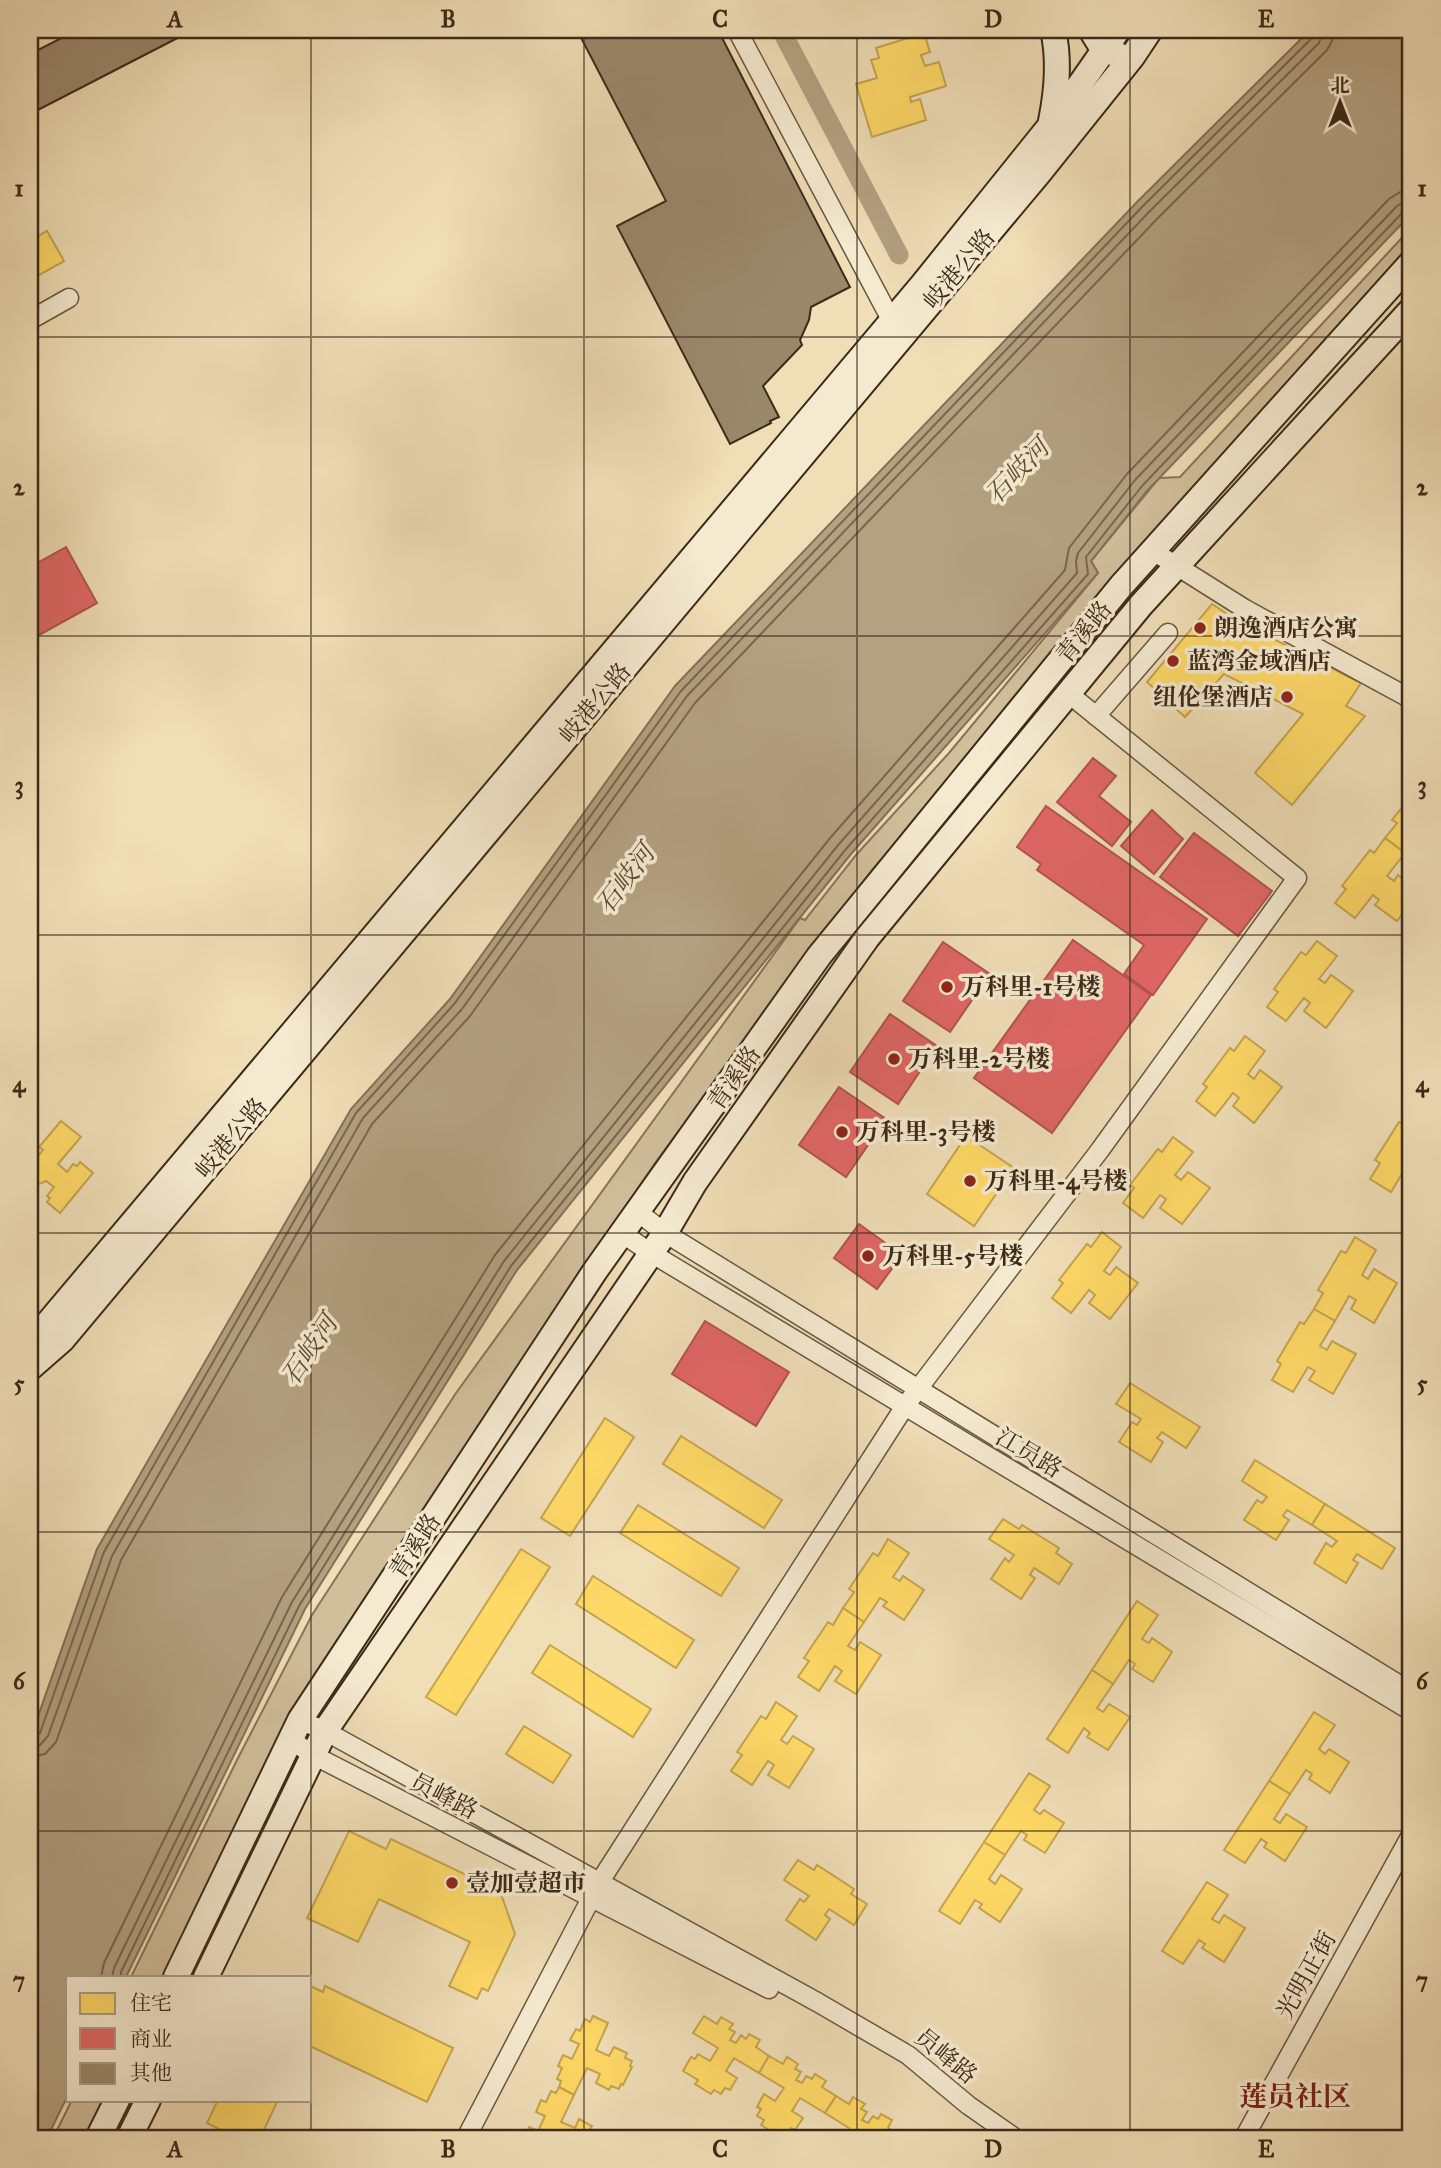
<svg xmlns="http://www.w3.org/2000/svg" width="1441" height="2168" viewBox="0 0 1441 2168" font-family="'IM FELL Great Primer','Noto Serif SC',serif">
<rect width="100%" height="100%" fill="#f0deb7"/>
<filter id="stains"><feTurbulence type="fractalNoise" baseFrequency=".00286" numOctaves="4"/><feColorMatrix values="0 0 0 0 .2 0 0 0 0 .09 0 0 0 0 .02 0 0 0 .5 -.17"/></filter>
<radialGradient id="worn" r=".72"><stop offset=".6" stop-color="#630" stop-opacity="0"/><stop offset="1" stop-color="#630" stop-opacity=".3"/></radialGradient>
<g fill="#d1bf9c" stroke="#86745a" stroke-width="2">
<polygon points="1411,228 1411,256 873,869 655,1163 498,1395 336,1646 165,1977 131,1977 237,1760 312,1615 456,1393 800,918 805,920 856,855 949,753 1098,573 1091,561 1159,478 1180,477"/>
<polygon points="72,2100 105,2100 87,2138 53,2138"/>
</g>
<polygon fill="#b3a181" stroke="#837157" stroke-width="2" points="1310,30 1411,30 1411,214 1147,491 1091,561 1098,573 851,854 517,1270 305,1609 126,1977 68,1977 68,2095 47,2138 30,2138 30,1739 97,1549 351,1109 450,999 675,686 1138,201"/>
<g fill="#ffd966" stroke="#c4a44f" stroke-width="2">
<polygon points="924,33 930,52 921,55 925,66 939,62 946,86 910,97 911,102 920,99 926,120 872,137 856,84 877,78 871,60 879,58 876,48"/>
<polygon points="47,231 64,261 30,280 30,241"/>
<polygon points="1212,604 1238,621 1361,683 1346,706 1365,716 1292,805 1255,773 1303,714 1224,674 1185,717 1147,682"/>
<polygon points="1411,796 1411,845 1405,853 1385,838 1397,823 1392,820"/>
<polygon points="1385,838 1405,853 1387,876 1394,881 1398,875 1411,885 1411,903 1397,921 1375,905 1379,900 1373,895 1355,918 1335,903 1346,889 1342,886 1370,850 1374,853"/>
<polygon points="1317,941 1337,956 1319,979 1325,983 1331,975 1353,991 1326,1028 1304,1011 1310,1003 1304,998 1286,1021 1267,1007 1278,992 1274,989 1301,952 1306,955"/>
<polygon points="1245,1036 1265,1051 1248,1074 1254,1079 1260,1070 1282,1087 1254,1123 1233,1106 1239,1098 1233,1093 1215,1116 1196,1101 1207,1087 1203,1084 1230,1048 1234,1051"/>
<polygon points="1411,1112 1411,1170 1406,1167 1391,1192 1370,1179 1380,1163 1375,1160 1399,1122 1404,1124"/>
<polygon points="61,1121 81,1137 58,1164 67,1172 73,1164 77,1166 80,1162 93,1173 60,1213 47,1202 50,1198 47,1196 54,1187 46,1181 30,1188 30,1166 43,1150 39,1147"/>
<polygon points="966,1136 1014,1168 974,1226 927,1194"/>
<polygon points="1173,1137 1193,1152 1175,1175 1181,1180 1188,1172 1210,1188 1182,1224 1160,1208 1166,1199 1160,1195 1143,1218 1123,1203 1134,1188 1130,1185 1158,1149 1162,1152"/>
<polygon points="1102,1232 1121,1247 1104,1271 1110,1275 1116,1267 1138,1283 1110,1319 1089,1303 1095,1295 1089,1290 1071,1313 1052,1298 1063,1283 1059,1280 1087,1244 1091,1247"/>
<polygon points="1355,1237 1376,1250 1362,1275 1368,1279 1374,1269 1397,1283 1374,1323 1351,1309 1356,1300 1349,1296 1335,1321 1314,1309 1323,1293 1318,1290 1341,1251 1346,1253"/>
<polygon points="1314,1309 1335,1321 1320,1346 1327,1350 1332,1341 1356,1354 1333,1394 1309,1380 1315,1371 1308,1367 1293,1392 1272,1380 1281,1364 1277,1361 1300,1322 1304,1324"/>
<polygon points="1130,1383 1200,1427 1186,1448 1162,1432 1157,1438 1163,1442 1151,1462 1119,1442 1132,1422 1137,1425 1141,1419 1116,1404"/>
<polygon points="605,1418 634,1437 570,1536 541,1518"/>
<polygon points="681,1436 782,1500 764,1528 663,1464"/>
<polygon points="1255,1460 1325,1504 1312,1525 1287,1510 1283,1516 1289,1520 1276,1540 1244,1520 1257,1500 1262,1503 1267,1497 1242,1481"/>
<polygon points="1325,1504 1395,1548 1382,1569 1357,1554 1353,1560 1358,1563 1346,1583 1314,1563 1326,1543 1332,1547 1337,1541 1312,1525"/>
<polygon points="638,1505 739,1568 721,1596 620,1533"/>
<polygon points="1003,1519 1019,1529 1022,1525 1059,1548 1056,1553 1072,1564 1059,1584 1034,1568 1030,1575 1035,1578 1021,1599 991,1579 1005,1558 1009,1562 1014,1555 989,1539"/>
<polygon points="888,1539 909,1553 893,1577 900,1581 903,1576 924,1590 904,1620 883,1606 887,1602 880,1598 864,1622 843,1608 854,1592 849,1589 873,1553 878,1556"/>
<polygon points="521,1549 550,1567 456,1715 426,1697"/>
<polygon points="593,1576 694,1640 676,1668 576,1604"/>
<polygon points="1137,1601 1158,1615 1142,1639 1149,1643 1152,1638 1172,1652 1153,1682 1132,1669 1135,1664 1129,1660 1113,1684 1092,1670"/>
<polygon points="843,1608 864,1622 848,1646 855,1650 860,1642 881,1655 856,1694 835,1681 842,1671 835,1666 819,1691 798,1677 809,1661 804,1658 828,1622 833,1625"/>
<polygon points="550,1645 651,1709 633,1737 532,1673"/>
<polygon points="1092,1670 1113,1684 1097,1708 1103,1712 1109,1704 1130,1717 1108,1750 1087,1737 1090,1733 1084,1728 1068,1753 1047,1739"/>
<polygon points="776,1702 797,1716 781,1740 787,1744 793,1736 814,1749 789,1788 768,1775 774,1765 768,1761 752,1785 731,1771 742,1755 737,1752 761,1716 766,1719"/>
<polygon points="1314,1712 1335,1725 1319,1749 1325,1754 1329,1749 1349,1762 1330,1793 1309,1779 1312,1774 1306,1770 1290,1794 1269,1781"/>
<polygon points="524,1726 571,1755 553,1783 506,1754"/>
<polygon points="1029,1773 1050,1786 1034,1810 1040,1814 1044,1810 1064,1823 1045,1853 1024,1840 1027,1835 1021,1831 1005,1855 984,1842"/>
<polygon points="1269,1781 1290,1794 1274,1819 1280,1823 1286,1814 1307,1827 1285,1861 1264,1847 1267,1843 1261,1839 1245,1863 1224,1850"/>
<polygon points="349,1831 386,1849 391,1839 500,1891 515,1934 488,1991 482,1988 477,1999 449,1986 470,1942 379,1899 358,1942 307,1918"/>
<polygon points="984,1842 1005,1855 989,1879 995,1884 1001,1875 1022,1889 1000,1922 979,1908 982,1904 975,1900 960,1924 939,1911"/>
<polygon points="798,1860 814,1870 817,1865 854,1889 851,1894 867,1904 854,1925 829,1909 825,1915 830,1919 816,1940 786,1920 800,1899 804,1902 809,1896 784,1880"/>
<polygon points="1207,1882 1228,1895 1212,1919 1219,1923 1224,1915 1245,1928 1224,1962 1202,1948 1205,1944 1199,1940 1183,1964 1162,1951"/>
<polygon points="310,1986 323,1992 325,1986 453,2048 427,2102 310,2046"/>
<polygon points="593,2016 608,2023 596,2050 609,2056 614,2047 627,2053 625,2058 632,2061 630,2066 632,2067 623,2085 621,2084 619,2089 611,2086 609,2090 596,2083 600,2074 587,2068 574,2095 559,2087 561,2081 557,2079 562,2068 558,2066 563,2055 572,2059 579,2044 570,2040 576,2029 580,2031 585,2019 590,2022"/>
<polygon points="704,2016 717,2024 721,2017 733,2024 729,2029 735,2032 730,2040 736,2043 741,2035 746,2039 749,2034 760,2040 756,2047 769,2056 759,2073 734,2058 726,2071 737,2078 730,2090 725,2088 721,2094 714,2090 711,2094 695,2084 698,2080 683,2071 691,2057 695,2059 698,2054 710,2061 718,2048 693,2033"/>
<polygon points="769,2056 783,2064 787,2057 798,2064 795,2069 801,2072 796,2080 802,2083 806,2076 812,2079 815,2074 826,2081 822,2087 836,2096 825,2113 800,2098 792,2111 803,2118 795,2130 791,2128 787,2134 780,2130 778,2135 761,2125 764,2120 757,2116 761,2109 757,2107 764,2094 775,2101 784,2088 759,2073"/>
<polygon points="559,2087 574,2095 561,2122 575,2128 579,2119 592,2126 590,2129 598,2133 597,2138 524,2138 529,2127 538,2131 545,2116 536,2112 541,2100 546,2102 551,2091 556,2093"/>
<polygon points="836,2096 849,2104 853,2097 865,2104 861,2109 867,2112 862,2120 868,2123 873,2116 878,2119 881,2114 892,2120 888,2128 901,2136 900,2138 843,2138 849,2128 825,2113"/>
<polygon points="218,2100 278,2100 260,2138 219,2138 223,2131 207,2123"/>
</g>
<g fill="#e06666" stroke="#af544f" stroke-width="2">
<polygon points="66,547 97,603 30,640 30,567"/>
<polygon points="1093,758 1116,776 1099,796 1131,822 1112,846 1057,802"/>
<polygon points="1046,806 1207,919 1153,995 1124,974 1144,945 1037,870 1041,864 1017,847"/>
<polygon points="1152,810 1183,839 1154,874 1121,846"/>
<polygon points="1194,833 1272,891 1238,936 1160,877"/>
<polygon points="1073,940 1151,995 1052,1133 974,1078"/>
<polygon points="943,942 990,974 950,1032 903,1001"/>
<polygon points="890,1014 937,1046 898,1104 850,1072"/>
<polygon points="839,1087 886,1119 846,1177 799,1145"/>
<polygon points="859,1224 902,1255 877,1289 834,1258"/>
<polygon points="705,1321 789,1372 756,1426 672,1374"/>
</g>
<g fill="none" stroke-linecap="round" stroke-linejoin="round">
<g stroke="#78664d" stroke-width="2">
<polyline points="30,1738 36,1737 40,1733 104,1552 356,1113 455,1003 681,691 1143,206 1312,38 1315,30"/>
<polyline points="30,1747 40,1745 48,1736 112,1556 363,1118 462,1009 687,696 1149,212 1319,43 1324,30"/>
<polyline points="30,1757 45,1754 56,1742 121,1560 372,1124 470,1016 695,703 1157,219 1327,50 1332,41 1334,30"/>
<polyline points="101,1977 104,1963 282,1597 495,1255 831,837 1065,570 1069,548 1127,474 1389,199 1400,192 1411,191"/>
<polyline points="112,1977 114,1968 292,1602 504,1261 839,844 1077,573 1076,561 1078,553 1135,480 1397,206 1403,202 1411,201"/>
<polyline points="121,1977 121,1972 299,1606 511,1266 846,849 1088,574 1086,557 1142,486 1403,212 1411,210"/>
</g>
<polyline stroke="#b3a181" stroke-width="19" points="781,30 899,255"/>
</g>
<g fill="#9a886b" stroke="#3c2a19" stroke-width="2">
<polygon points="77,30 193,30 30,114 30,54"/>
<polygon points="577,30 718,30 850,287 811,307 809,320 800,340 802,345 763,386 779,417 770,421 771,423 730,444 617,226 666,201"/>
<polygon points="30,1458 35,1462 30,1481"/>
</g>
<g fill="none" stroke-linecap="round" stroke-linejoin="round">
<g stroke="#695740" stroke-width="21">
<g id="street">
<polyline points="737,30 896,329"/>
<polyline points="30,320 69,298"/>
<polyline points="1153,551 1245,609 1411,699"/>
<polyline points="1096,716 1168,633"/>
<polyline points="639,1213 665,1233 1411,1692"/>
<polyline points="623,1234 651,1253 1411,1711"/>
<polyline points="300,1720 325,1731 817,2002 908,2055 968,2105 1015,2138"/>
<polyline points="291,1740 313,1755 354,1776 769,1989"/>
<polyline points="466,2138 599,1883 905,1406 1100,1150 1297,878 1069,694"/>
<polyline points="1244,2138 1411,1835"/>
</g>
</g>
<g stroke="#3c2a19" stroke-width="28">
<g id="secondary">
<polyline points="1091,30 1104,51 1117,54"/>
<path d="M1051 121C1057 91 1060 60 1053 30"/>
<polyline points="30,1338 43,1329 923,284 1058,116 1118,30"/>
<polyline points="30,1368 62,1340 1039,173 1132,57 1150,30"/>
<polyline points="176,1977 300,1720 595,1271 819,956 1121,586 1411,263"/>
<polyline points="206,1977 325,1731 665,1233 695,1182 867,938 1141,605 1411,310"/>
<polyline points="98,2138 117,2100"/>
<polyline points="129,2138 148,2100"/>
</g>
</g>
<use href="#street" stroke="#f5ead0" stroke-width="18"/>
<use href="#secondary" stroke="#f5ead0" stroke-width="24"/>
</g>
<path fill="none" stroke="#3c2a19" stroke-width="2" stroke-opacity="0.55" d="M311 30V2138M584 30V2138M857 30V2138M1130 30V2138M30 337H1411M30 636H1411M30 935H1411M30 1233H1411M30 1532H1411M30 1831H1411"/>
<g fill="#8f2418" stroke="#f5ead0" stroke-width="2.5">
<circle cx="1200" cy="628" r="7"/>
<circle cx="1173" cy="661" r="7"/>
<circle cx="1287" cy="697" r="7"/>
<circle cx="947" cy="987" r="7"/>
<circle cx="894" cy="1059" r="7"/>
<circle cx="842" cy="1132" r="7"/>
<circle cx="970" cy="1181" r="7"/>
<circle cx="868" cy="1256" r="7"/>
<circle cx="452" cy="1883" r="7"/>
</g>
<g text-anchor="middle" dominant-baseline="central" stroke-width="7" stroke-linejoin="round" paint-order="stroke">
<g font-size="24" fill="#3c2a19" stroke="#f5ead0">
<text transform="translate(959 269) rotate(-50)">岐港公路</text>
<text transform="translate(1084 632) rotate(-51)">青溪路</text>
<text transform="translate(595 703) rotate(-50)">岐港公路</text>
<text transform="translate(734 1078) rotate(-55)">青溪路</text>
<text transform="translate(231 1138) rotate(-50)">岐港公路</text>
<text transform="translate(1029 1453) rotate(31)">江员路</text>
<text transform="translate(415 1546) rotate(-57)">青溪路</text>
<text transform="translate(444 1796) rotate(27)">员峰路</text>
<text transform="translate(1306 1975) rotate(-61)">光明正街</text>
<text transform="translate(946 2056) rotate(39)">员峰路</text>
</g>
<g font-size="24" font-weight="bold" fill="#3c2a19" stroke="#f5ead0" text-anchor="start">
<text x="1214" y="628">朗逸酒店公寓</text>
<text x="1187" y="661">蓝湾金域酒店</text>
<text x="1273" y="697" text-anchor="end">纽伦堡酒店</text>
<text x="961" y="987">万科里-1号楼</text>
<text x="908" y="1059">万科里-2号楼</text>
<text x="856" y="1132">万科里-3号楼</text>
<text x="984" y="1181">万科里-4号楼</text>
<text x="882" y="1256">万科里-5号楼</text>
<text x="466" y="1883">壹加壹超市</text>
</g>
<g font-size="26" font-style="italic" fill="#604e38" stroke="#f5ead0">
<text transform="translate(1017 471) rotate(-46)">石岐河</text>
<text transform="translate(625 879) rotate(-53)">石岐河</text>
<text transform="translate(309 1350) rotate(-56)">石岐河</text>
</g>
<g font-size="28" font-weight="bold" fill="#7a1f14" stroke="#f5ead0">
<text x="1295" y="2096">莲员社区</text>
</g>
</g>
<rect width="1441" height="2168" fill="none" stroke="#f0deb7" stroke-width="77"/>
<rect x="66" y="1976" width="245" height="126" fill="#f5ead0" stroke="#ab9d87" stroke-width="2"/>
<rect x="80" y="1993" width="35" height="21" fill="#ffd966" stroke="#ab9d87" stroke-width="2"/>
<text x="130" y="2010" font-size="21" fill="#3c2a19">住宅</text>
<rect x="80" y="2028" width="35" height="21" fill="#e06666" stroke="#ab9d87" stroke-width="2"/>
<text x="130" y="2046" font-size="21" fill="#3c2a19">商业</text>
<rect x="80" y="2063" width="35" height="21" fill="#9a886b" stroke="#ab9d87" stroke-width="2"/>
<text x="130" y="2080" font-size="21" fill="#3c2a19">其他</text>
<g transform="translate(1340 102)" stroke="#f5ead0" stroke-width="5" paint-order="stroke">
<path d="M0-5L12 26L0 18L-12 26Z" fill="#3c2a19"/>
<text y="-10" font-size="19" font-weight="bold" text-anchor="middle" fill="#3c2a19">北</text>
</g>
<rect x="38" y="38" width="1364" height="2092" fill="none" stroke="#3c2a19" stroke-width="2.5"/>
<g font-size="23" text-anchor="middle" font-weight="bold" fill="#3c2a19">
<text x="175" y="27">A</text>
<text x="448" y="27">B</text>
<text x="720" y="27">C</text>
<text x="993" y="27">D</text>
<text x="1266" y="27">E</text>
<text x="19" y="196">1</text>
<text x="1422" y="196">1</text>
<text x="19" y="495">2</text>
<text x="1422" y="495">2</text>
<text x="19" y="793">3</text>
<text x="1422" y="793">3</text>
<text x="19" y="1092">4</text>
<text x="1422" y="1092">4</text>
<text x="19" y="1391">5</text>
<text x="1422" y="1391">5</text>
<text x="19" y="1689">6</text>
<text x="1422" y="1689">6</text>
<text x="19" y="1988">7</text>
<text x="1422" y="1988">7</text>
<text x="175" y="2157">A</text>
<text x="448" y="2157">B</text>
<text x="720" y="2157">C</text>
<text x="993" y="2157">D</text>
<text x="1266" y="2157">E</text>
</g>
<rect width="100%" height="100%" filter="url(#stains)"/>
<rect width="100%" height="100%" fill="url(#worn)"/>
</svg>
